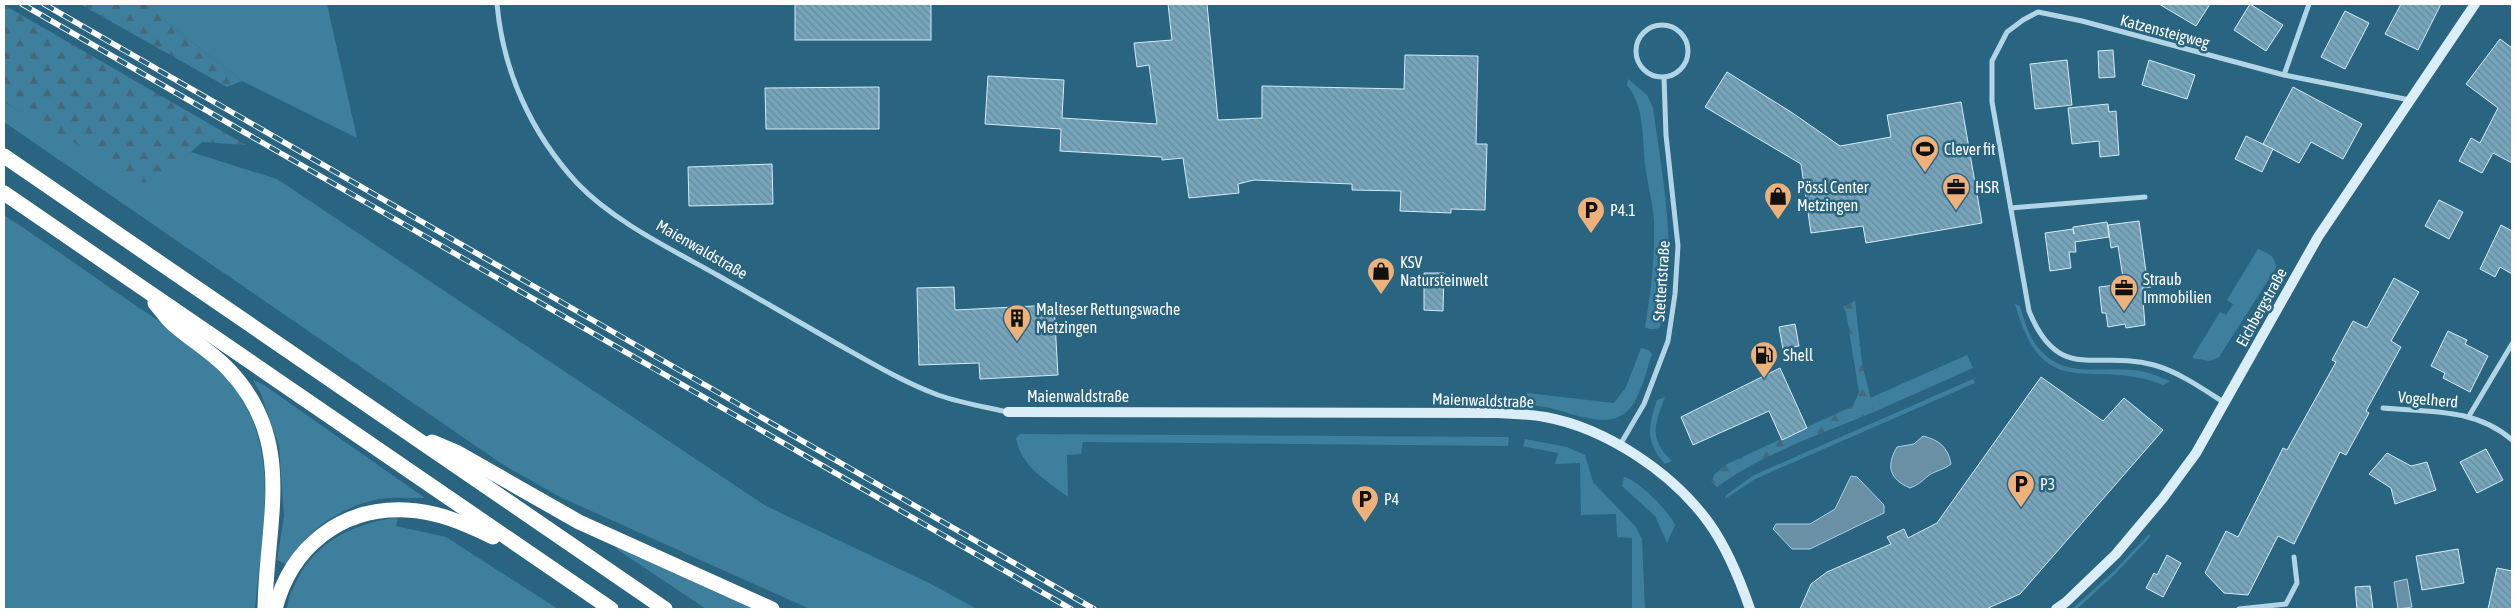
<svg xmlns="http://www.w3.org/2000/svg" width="2516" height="613" viewBox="0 0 2516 613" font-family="'Asap Condensed',sans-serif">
<defs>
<pattern id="forest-firs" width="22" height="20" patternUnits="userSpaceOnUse" patternTransform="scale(1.25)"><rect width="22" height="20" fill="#3e7f9e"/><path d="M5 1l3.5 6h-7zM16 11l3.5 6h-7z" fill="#446879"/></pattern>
<pattern id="building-back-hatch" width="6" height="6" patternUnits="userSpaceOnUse" patternTransform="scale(1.25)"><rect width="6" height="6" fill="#75a4bb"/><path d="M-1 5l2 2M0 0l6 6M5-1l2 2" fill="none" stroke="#698a9a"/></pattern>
</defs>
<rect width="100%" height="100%" fill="#296481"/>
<g fill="#3e7f9e">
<polygon points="144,4 327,4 357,138 242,81"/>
<path d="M1628 79 1647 95 1653 108C1660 158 1669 208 1669 258 1669 281 1664 305 1660 327 1655 330 1649 330 1645 327 1651 292 1655 257 1654 221 1653 202 1647 183 1645 164 1642 137 1645 107 1627 85Z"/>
<polygon points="4,102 144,182 191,152 277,179 766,506 929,583 977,609 810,609 560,497 502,464 4,122"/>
<path d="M4 215C46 243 88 272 129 301 162 323 198 345 225 376 244 397 257 425 262 454 270 504 259 559 255 609H4Z"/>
<path d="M2258 249C2268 253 2276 256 2276 268L2219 357 2210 361 2192 358 2220 312 2226 315 2233 304 2227 300Z"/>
<path d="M2015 304 2020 306C2024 319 2028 334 2036 345 2062 380 2097 366 2133 370 2146 371 2157 376 2170 381L2163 385C2092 356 2044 408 2015 304Z"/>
<path d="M1641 348 1649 350 1652 354C1647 369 1643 387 1635 401 1617 435 1576 414 1550 408 1542 406 1534 406 1526 404L1527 393 1614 403 1626 387Z"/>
<polygon points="1967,355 1973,368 1874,412 1870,398"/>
<polygon points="1973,379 1975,383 1755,479 1725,499 1726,495 1754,475"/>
<path d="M253 380 261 383 425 498C410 498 393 497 379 499 343 506 303 531 288 565L277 560 284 516 279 446 261 394Z"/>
<path d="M1665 397C1655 425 1648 438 1672 461L1665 464C1645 442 1648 427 1657 400Z"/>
<path d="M1020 434 1509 437 1508 446 1083 442 1081 454 1067 455 1068 497C1046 480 1021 467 1016 438Z"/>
<polygon points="1525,439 1567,447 1585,455 1593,482 1635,526 1642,539 1645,609 1632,609 1632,538 1617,537 1616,514 1581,515 1580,463 1555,464 1558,453 1523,446"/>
<path d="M1624 477C1638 480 1669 511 1675 525L1667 543 1655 516 1622 486Z"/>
<path d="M398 517 396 526 446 537 558 609H287C288 598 292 590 297 580 318 539 355 524 398 517Z"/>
<polygon points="2149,534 2150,537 2116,573 2077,609 2072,609 2113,572"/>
<polygon points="615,544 762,609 706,609 618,550"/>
</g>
<g fill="url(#forest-firs)">
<polygon points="80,4 144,4 242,81 227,87"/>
<polygon points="4,5 246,145 202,142 191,152 144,183 4,102"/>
<path d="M1855 301 1862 363 1874 412C1821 434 1764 453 1717 487L1711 482 1715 474 1727 464 1853 406 1859 392 1846 312 1843 307Z"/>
</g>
<g fill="#6990a4" stroke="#a6d2e6">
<path d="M1923 436C1939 440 1948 447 1951 464 1944 470 1934 471 1928 476 1921 482 1918 485 1910 488 1889 479 1886 466 1897 447L1914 444Z"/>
<polygon points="1851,476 1857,477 1884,505 1884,513 1810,549 1792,549 1773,529 1776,524 1810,524 1835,509"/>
<polygon points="2407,579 2412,607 2398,609 2394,582"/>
</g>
<g fill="url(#building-back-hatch)" stroke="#d4ebf5">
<rect x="795" y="4" width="136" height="36"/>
<polygon points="1168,4 1207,4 1218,120 1262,118 1262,86 1404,89 1405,55 1478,56 1476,144 1487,144 1485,210 1451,209 1451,213 1400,211 1401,191 1352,190 1352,184 1254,180 1238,184 1239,193 1189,198 1183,158 1162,160 1162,157 1060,151 1061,129 985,124 988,76 1064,80 1062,118 1157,124 1149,65 1137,67 1134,43 1172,40"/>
<polygon points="2159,4 2210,4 2196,26"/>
<polygon points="2250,4 2283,25 2266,51 2234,30"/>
<polygon points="2401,4 2441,4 2418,50 2385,34"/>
<polygon points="2345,11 2369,23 2345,69 2321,57"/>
<polygon points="2500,39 2512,48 2512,163 2493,153 2482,173 2459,161 2471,138 2480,143 2498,108 2466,84"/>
<polygon points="2113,50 2115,77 2099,78 2098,51"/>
<polygon points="2067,60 2072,105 2035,109 2030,64"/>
<polygon points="2149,60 2195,75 2187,99 2142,85"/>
<polygon points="1727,72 1791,112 1840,146 1891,137 1887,115 1961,102 1982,223 1866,243 1863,226 1811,233 1801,164 1705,107"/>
<polygon points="879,87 879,129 766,129 765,88"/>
<polygon points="2293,87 2362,124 2343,159 2311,142 2299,163 2263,144"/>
<polygon points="2108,104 2109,112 2116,111 2119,155 2100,157 2099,141 2072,144 2068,108"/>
<polygon points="2246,136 2273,149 2262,172 2235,159"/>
<polygon points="772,164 773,204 689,206 688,167"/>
<polygon points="2439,200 2463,212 2449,239 2425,226"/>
<polygon points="2139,221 2146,272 2149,272 2151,287 2142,288 2145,325 2126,328 2125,324 2108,327 2106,313 2102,313 2099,287 2124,284 2118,246 2111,248 2108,225"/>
<polygon points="2107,222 2109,237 2075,242 2076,252 2069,252 2071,268 2050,271 2045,233 2073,229 2074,234 2073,227"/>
<polygon points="2501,225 2512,231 2512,274 2500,267 2495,277 2480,269"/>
<polygon points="1424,273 1444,273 1443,311 1424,310"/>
<polygon points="2394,278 2419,292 2391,341 2401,347 2366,411 2369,413 2346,455 2340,452 2294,544 2278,536 2248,595 2224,593 2205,573 2226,531 2238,537 2283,448 2287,450 2336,362 2332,360 2353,321 2367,328"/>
<polygon points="954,287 955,310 1054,305 1058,375 980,379 979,363 919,365 917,288"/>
<polygon points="1795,324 1799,346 1783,349 1779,327"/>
<polygon points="2448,331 2467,340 2465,344 2488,356 2470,392 2443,378 2445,373 2431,366"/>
<polygon points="1780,368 1807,428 1782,440 1769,411 1693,445 1681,417"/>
<polygon points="2041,377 2103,421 2124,398 2163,430 2020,594 1986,609 1800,609 1811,584 1827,572 1891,544 1887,537 1904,529 1908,538 1937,523"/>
<polygon points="2486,449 2503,480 2477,493 2460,462"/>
<polygon points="2387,453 2411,466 2427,462 2436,490 2395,504 2391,488 2369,474"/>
<polygon points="2458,549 2464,583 2422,590 2416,556"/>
<polygon points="2167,555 2181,563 2163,597 2146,588 2154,573 2157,575"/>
<polygon points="2497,568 2512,571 2512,609 2488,609"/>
<polygon points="2370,586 2373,609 2357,609 2355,587"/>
</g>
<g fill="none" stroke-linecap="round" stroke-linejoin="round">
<g stroke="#b2d5e6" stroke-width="5">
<path d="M497 4C503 71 531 133 577 183 614 222 673 250 719 276 757 298 796 320 834 342 868 361 901 381 938 395 961 403 985 407 1008 412"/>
<circle cx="1662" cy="51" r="26"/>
<polyline points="2284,75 2309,4"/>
<polyline points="2011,208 2145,197"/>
<path d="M2225 403C2203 389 2179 372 2154 365 2097 349 2059 385 2029 311L1992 102V61L2007 32 2023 20 2038 12 2082 21 2284 75 2410 100"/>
<path d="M2383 408C2429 412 2476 408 2512 440"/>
<polyline points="2469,416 2512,344"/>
<polyline points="1620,445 1644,404 1668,341 1675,294 1678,246 1666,135 1664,78"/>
<polyline points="2239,609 2286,604 2297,583 2294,557"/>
</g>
<g stroke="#dbedf6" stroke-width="10">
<path d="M1008 412 1499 413C1514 414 1530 414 1545 417 1606 428 1673 473 1709 523 1727 548 1740 580 1750 609"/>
<polyline points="2056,609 2066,602 2116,554 2163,498 2196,453 2318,237 2475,4"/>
</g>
<g stroke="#fff" stroke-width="15">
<polyline points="4,156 665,609"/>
<polyline points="4,193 611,609"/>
<path d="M155 303C161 310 166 318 173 324 191 340 212 352 229 370 297 442 266 521 265 609"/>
<polyline points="432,442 458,453 579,522 772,609"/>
<path d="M275 609C291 547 341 507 406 510 437 511 466 524 493 537"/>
</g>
<g stroke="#fff" stroke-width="5.5">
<g id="rail">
<polyline points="22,4 1071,609"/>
<polyline points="44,4 1094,609"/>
</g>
</g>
<use href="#rail" stroke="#296481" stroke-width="4" stroke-dasharray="11" stroke-linecap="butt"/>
</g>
<defs>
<g id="stadium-pin" transform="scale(1.4375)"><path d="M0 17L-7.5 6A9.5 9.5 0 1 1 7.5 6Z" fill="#edb179" stroke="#296481"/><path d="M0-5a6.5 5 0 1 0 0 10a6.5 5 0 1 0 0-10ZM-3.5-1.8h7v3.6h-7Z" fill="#111"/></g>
<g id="office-pin" transform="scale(1.4375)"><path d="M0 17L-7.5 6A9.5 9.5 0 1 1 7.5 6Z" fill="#edb179" stroke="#296481"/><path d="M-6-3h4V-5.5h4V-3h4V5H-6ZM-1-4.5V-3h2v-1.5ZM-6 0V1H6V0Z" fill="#111"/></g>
<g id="shop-pin" transform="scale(1.4375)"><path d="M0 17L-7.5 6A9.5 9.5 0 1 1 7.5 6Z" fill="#edb179" stroke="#296481"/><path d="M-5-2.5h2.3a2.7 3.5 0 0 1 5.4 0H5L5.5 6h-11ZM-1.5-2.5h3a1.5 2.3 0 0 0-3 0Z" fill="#111"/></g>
<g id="parking-pin" transform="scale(1.4375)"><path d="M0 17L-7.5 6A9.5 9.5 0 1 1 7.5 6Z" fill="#edb179" stroke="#296481"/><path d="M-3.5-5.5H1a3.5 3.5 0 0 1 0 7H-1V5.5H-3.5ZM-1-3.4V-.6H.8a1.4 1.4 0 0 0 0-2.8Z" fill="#111"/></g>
<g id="building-pin" transform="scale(1.4375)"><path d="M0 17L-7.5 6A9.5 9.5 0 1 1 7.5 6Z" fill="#edb179" stroke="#296481"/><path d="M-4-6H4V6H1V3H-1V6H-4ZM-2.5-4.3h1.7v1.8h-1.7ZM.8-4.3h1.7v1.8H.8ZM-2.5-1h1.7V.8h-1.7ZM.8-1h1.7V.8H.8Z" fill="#111"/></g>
<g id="fuel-pin" transform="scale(1.4375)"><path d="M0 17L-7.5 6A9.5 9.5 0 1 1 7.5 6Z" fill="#edb179" stroke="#296481"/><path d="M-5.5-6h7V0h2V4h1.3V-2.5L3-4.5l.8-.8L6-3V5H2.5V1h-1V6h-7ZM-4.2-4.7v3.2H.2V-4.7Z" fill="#111"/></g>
</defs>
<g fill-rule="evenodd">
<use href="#stadium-pin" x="1925" y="149"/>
<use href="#office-pin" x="1956" y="187"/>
<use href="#shop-pin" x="1778" y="196"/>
<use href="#parking-pin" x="1591" y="210"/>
<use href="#shop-pin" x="1381" y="271"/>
<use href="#office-pin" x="2124" y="288"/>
<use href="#building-pin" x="1017" y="318"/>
<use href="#fuel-pin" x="1764" y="355"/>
<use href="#parking-pin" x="2021" y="484"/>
<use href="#parking-pin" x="1365" y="499"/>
</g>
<g text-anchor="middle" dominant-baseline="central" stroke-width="5" stroke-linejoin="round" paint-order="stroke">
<g font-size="16" fill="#fff" stroke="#296481">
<text transform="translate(2165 31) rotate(15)">Katzensteigweg</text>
<text transform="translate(702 249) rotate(30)">Maienwaldstraße</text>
<text transform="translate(1661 281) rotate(-86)">Stettertstraße</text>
<text transform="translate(2261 307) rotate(-61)">Eichbergstraße</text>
<text x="1078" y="396">Maienwaldstraße</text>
<text transform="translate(2428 399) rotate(5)">Vogelherd</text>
<text transform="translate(1483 400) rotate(2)">Maienwaldstraße</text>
</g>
<g font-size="16" fill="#fff" stroke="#296481" text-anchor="start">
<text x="1944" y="149">Clever fit</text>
<text x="1797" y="187">Pössl Center<tspan x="1797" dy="18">Metzingen</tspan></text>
<text x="1975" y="187">HSR</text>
<text x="1610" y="210">P4.1</text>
<text x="1400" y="262">KSV<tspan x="1400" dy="18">Natursteinwelt</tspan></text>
<text x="2143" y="279">Straub<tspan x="2143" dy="18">Immobilien</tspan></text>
<text x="1036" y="309">Malteser Rettungswache<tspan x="1036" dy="18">Metzingen</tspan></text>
<text x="1783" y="355">Shell</text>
<text x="2040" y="484">P3</text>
<text x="1384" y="499">P4</text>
</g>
</g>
<rect width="2516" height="613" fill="none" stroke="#ffffff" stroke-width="10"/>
</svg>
